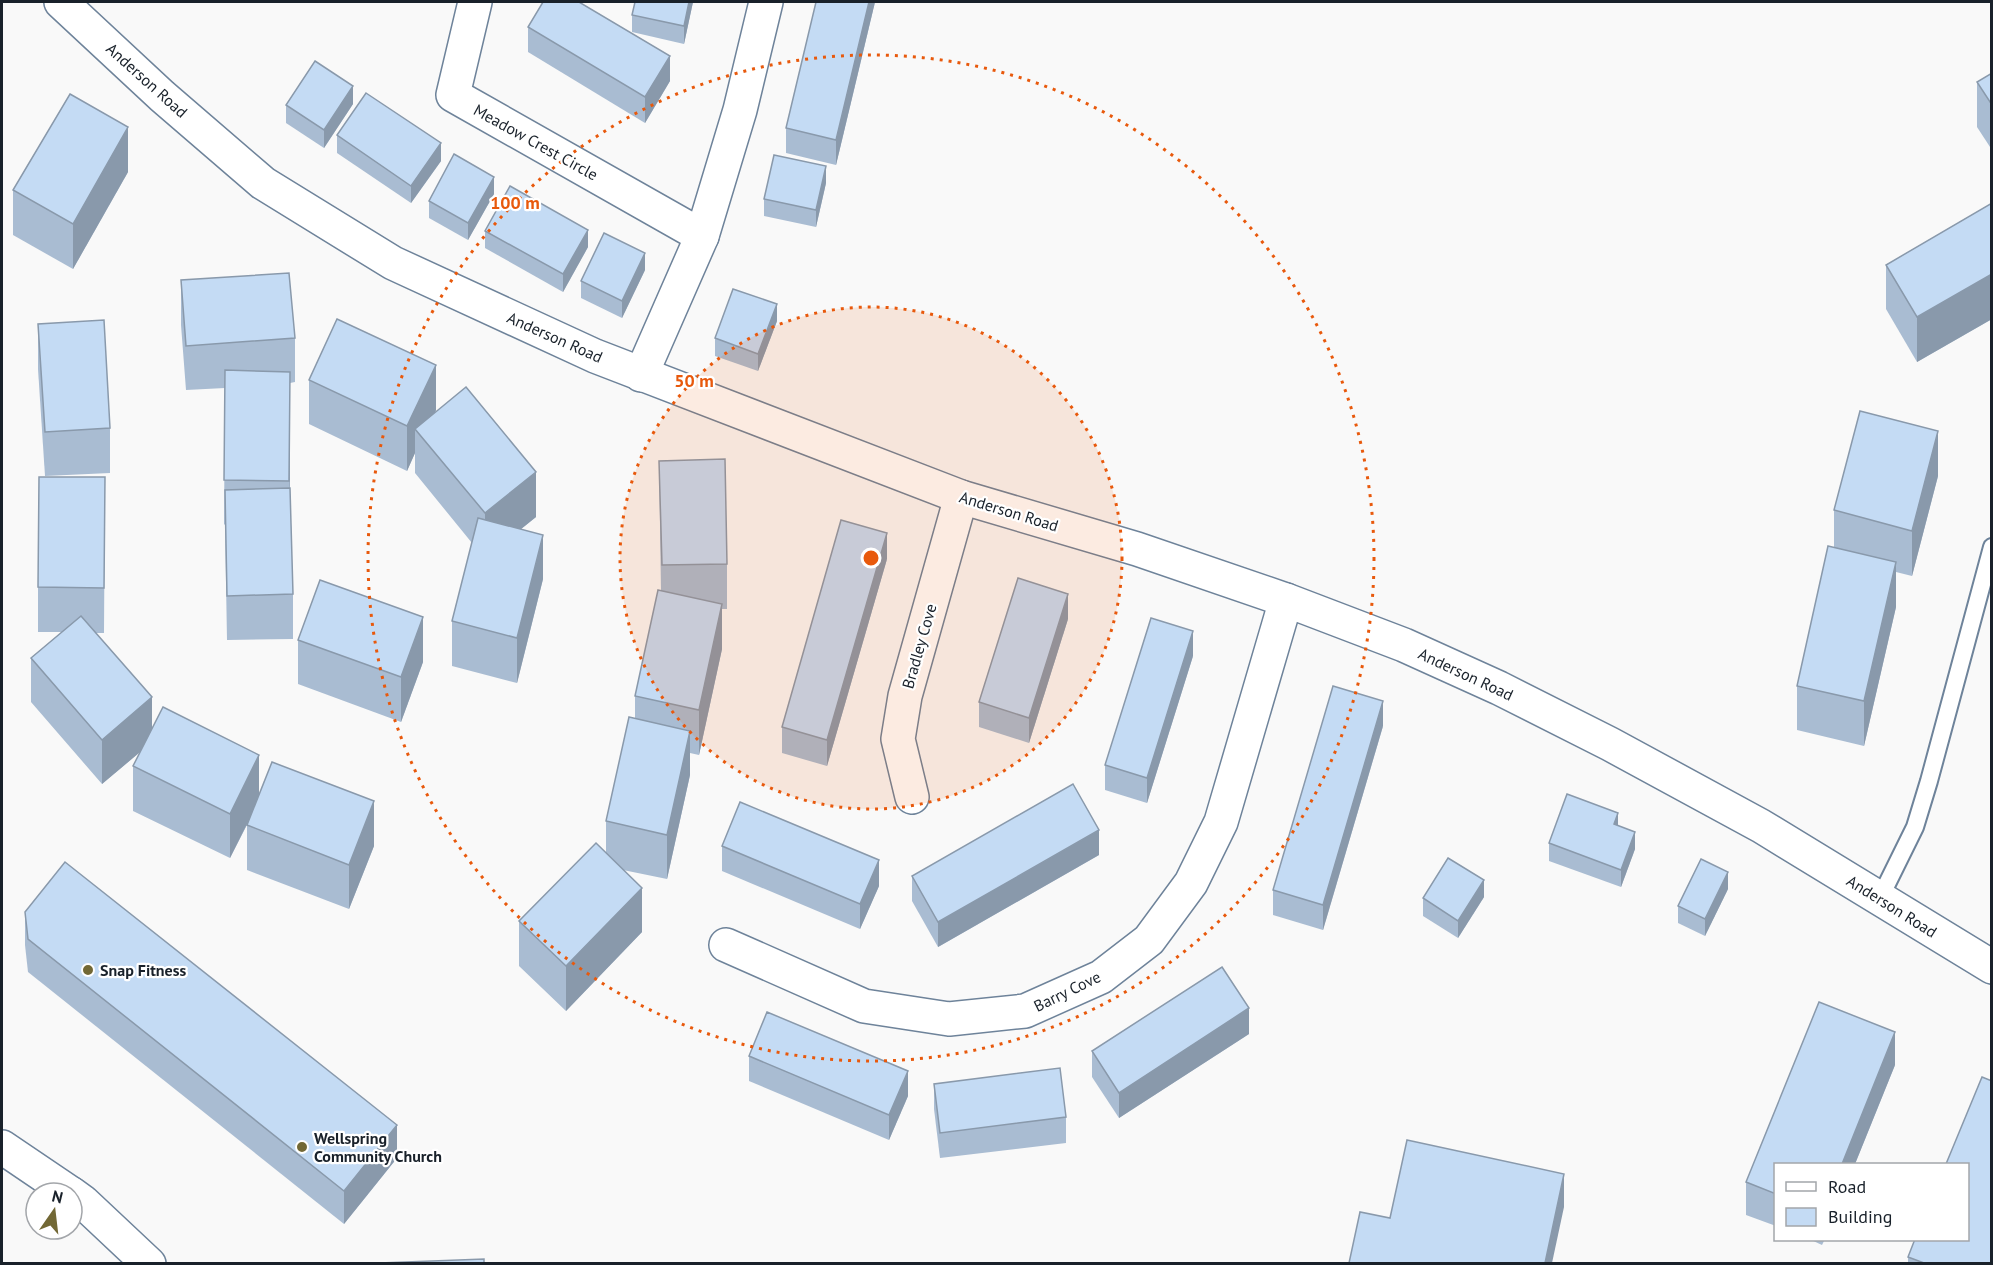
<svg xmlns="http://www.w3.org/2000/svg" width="1993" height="1265" viewBox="0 0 1993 1265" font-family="'PT Sans',sans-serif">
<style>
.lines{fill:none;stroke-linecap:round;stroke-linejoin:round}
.lane-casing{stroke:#6e839a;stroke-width:20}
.street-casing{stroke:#6e839a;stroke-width:36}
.lane{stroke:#fff;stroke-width:16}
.street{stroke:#fff;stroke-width:33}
.wall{fill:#a9bcd2}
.shaded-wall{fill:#8999ab}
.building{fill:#c4dbf4;stroke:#8999ab;stroke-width:1.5}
.ring{fill:none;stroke:#e8590c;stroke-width:3;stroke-dasharray:3 6}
.poi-dot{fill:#726835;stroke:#fff;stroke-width:2}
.labels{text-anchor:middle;stroke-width:4.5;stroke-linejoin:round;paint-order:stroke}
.street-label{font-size:16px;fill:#19212a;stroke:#fff}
.poi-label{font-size:16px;font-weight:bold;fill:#19212a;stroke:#fff;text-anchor:start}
.centre{fill:#e8590c;stroke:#fff;stroke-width:3}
.ring-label{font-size:18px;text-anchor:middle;font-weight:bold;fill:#e8590c;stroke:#fff;stroke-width:4.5;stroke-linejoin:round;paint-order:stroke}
</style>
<rect width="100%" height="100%" fill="#f9f9f9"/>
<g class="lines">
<g class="lane-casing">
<polyline id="lane" points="1880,898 1915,827 1929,781 1992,547"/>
</g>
<g class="street-casing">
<g id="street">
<polyline points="61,2 162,96 263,183 393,263 595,356 961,497 1137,549 1286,600 1404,645 1499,688 1610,744 1761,826 1992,967"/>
<polyline points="475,2 453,95 702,236"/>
<polyline points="641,375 702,236 740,110 766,2"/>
<polyline points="912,797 898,739 905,696 961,497"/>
<polyline points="726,945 864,1006 949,1019 1025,1011 1101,977 1149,940 1191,883 1221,822 1286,600"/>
<polyline points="2,1147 70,1193"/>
<polyline points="72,1194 83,1202 149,1264"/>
</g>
</g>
<use href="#lane" class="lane"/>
<use href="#street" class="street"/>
</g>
<g class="wall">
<polygon points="635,2 693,2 684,44 632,32 632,15"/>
<polygon points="875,2 836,165 786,153 786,128"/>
<polygon points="528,27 670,81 645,123 528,52"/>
<polygon points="1992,73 1992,150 1977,127 1977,82"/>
<polygon points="353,104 324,148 286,123 286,105"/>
<polygon points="337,135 441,161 411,203 337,153"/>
<polygon points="128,172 73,269 13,235 13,190"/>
<polygon points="826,183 816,227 764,216 764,199"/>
<polygon points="494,194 468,240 429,218 429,201"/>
<polygon points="1992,203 1992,319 1917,362 1886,309 1886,265"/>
<polygon points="485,231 588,247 563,292 485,248"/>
<polygon points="645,270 622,318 581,298 581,281"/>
<polygon points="181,280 295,338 295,382 290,383 290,488 293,594 293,639 227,640 225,525 224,524 225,388 186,390 181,325"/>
<polygon points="777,321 758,371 715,356 715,338"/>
<polygon points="38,324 110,428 110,473 45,476 38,369"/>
<polygon points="309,380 436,410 434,414 536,517 521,529 543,579 517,683 452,666 452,621 472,543 415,473 415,453 407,471 309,424"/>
<polygon points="659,461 727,564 727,609 722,609 722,649 699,755 690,753 690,775 667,879 623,870 642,932 566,1011 519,966 519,921 606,853 606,821 635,718 635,696 661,591"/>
<polygon points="1938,476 1912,576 1896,572 1896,607 1864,746 1797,730 1797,686 1834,548 1834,510"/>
<polygon points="105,477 104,633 95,633 152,729 259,794 374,846 349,909 247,870 247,825 248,823 230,858 133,811 133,766 140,752 102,784 31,702 31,658 62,632 38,632 38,587"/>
<polygon points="887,559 827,766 782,753 782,727"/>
<polygon points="1068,619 1029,743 979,727 979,702"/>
<polygon points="298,640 423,662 401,722 298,684"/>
<polygon points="1193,656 1147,803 1105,790 1105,765"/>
<polygon points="1383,726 1323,930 1273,915 1273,890"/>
<polygon points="1992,787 1992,838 1990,838 1990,793"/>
<polygon points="1549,843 1635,849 1621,887 1549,861"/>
<polygon points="722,846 879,886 860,929 722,871"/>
<polygon points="1099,855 938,947 912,901 912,876"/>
<polygon points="1728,889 1705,936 1678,923 1678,906"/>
<polygon points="1484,897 1458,938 1423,916 1423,898"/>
<polygon points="25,912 397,1158 344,1224 28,972 25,945"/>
<polygon points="1249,1034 1119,1118 1092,1077 1092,1051"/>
<polygon points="749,1056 908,1096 889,1140 749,1081"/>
<polygon points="1895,1065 1855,1164 1776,1164 1776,1226 1746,1215 1746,1182"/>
<polygon points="934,1084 1066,1117 1066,1143 940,1158 934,1109"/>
<polygon points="1809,1239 1825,1239 1822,1245"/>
<polygon points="1908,1257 1992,1263 1908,1263"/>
</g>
<g class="shaded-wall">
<polygon points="689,2 693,2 684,44 684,26"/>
<polygon points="869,2 875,2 836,165 836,140"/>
<polygon points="670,56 670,81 645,123 645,97"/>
<polygon points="353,86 353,104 324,148 324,130"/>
<polygon points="128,127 128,172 73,269 73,224"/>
<polygon points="441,143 441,161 411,203 411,186"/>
<polygon points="826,166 826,183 816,227 816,210"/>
<polygon points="494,177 494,194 468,240 468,223"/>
<polygon points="588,230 588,247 563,292 563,274"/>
<polygon points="645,253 645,270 622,318 622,301"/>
<polygon points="1992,274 1992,319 1917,362 1917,317"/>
<polygon points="777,304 777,321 758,371 758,354"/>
<polygon points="436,365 436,410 423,438 415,429 415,453 407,471 407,426"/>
<polygon points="290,372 290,416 289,525 289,481"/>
<polygon points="1938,431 1938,476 1912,576 1912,531"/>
<polygon points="536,472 536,517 485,558 485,513"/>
<polygon points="887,533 887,559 827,766 827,740"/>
<polygon points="543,535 543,579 517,683 517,638"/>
<polygon points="1896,562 1896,607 1864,746 1864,701"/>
<polygon points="1068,594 1068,619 1029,743 1029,718"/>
<polygon points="722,604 722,649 699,755 699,710"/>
<polygon points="423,617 423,662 401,722 401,677"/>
<polygon points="1193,631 1193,656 1147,803 1147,778"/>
<polygon points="152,697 152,742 102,784 102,740"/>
<polygon points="1383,701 1383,726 1323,930 1323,905"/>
<polygon points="690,731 690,775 667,879 667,835"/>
<polygon points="259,755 259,800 230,858 230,814"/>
<polygon points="374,801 374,846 349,909 349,865"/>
<polygon points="1618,813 1618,830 1614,824"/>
<polygon points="1099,830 1099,855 938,947 938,922"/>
<polygon points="1635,832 1635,849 1621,887 1621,870"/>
<polygon points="879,860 879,886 860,929 860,904"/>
<polygon points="1728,872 1728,889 1705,936 1705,919"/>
<polygon points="1484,880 1484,897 1458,938 1458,921"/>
<polygon points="642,888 642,932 566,1011 566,966"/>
<polygon points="1249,1008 1249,1034 1119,1118 1119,1093"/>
<polygon points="1895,1032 1895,1065 1855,1164 1842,1164"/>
<polygon points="908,1071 908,1096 889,1140 889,1115"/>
<polygon points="397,1125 397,1158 344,1224 344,1191"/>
<polygon points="1564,1174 1564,1207 1552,1263 1545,1263"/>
</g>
<g class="building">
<polygon points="543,2 579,2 670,56 645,97 528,27"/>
<polygon points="635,2 689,2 684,26 632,15"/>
<polygon points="816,2 869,2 836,140 786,128"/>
<polygon points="315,61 353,86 324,130 286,105"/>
<polygon points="1992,73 1992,105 1977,82"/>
<polygon points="366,93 441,143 411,186 337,135"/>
<polygon points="70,94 128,127 73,224 13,190"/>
<polygon points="454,154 494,177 468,223 429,201"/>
<polygon points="774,155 826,166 816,210 764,199"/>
<polygon points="510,186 588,230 563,274 485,231"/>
<polygon points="1992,203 1992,274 1917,317 1886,265"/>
<polygon points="604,233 645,253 622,301 581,281"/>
<polygon points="289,273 295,338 186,346 181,280"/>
<polygon points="733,289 777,304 758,354 715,338"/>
<polygon points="337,319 436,365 407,426 309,380"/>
<polygon points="104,320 110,428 45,432 38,324"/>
<polygon points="225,370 290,372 289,481 224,480"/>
<polygon points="466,387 536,472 485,513 415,429"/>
<polygon points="1860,411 1938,431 1912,531 1834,510"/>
<polygon points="725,459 727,564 662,565 659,461"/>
<polygon points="39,477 105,477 104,588 38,587"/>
<polygon points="290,488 293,594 227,596 225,490"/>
<polygon points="478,518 543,535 517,638 452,621"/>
<polygon points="841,520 887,533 827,740 782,727"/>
<polygon points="1828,546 1896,562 1864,701 1797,686"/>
<polygon points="1018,578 1068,594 1029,718 979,702"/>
<polygon points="320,580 423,617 401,677 298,640"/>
<polygon points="658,590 722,604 699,710 635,696"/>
<polygon points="81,616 152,697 102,740 31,658"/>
<polygon points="1151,618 1193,631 1147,778 1105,765"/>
<polygon points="1333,686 1383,701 1323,905 1273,890"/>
<polygon points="163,707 259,755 230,814 133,766"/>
<polygon points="629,717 690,731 667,835 606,821"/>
<polygon points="272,762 374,801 349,865 247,825"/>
<polygon points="1073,784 1099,830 938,922 912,876"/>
<polygon points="1567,794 1618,813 1614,824 1635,832 1621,870 1549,843"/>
<polygon points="740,802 879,860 860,904 722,846"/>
<polygon points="596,843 642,888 566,966 519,921"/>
<polygon points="1448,858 1484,880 1458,921 1423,898"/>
<polygon points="1701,859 1728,872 1705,919 1678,906"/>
<polygon points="65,862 397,1125 344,1191 28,939 25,912"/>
<polygon points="1222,967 1249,1008 1119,1093 1092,1051"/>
<polygon points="1819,1002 1895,1032 1842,1164 1776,1164 1776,1194 1746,1182"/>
<polygon points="767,1012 908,1071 889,1115 749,1056"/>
<polygon points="1060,1068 1066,1117 940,1133 934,1084"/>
<polygon points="1982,1077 1992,1081 1992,1263 1924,1263 1908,1257 1915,1239 1968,1239 1968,1164 1946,1164"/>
<polygon points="1407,1140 1564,1174 1545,1263 1349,1263 1360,1212 1390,1218"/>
<polygon points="484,1259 484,1263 379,1263"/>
</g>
<circle cx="871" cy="558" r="251" fill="#e8590c" fill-opacity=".12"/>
<g class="ring">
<circle cx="871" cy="558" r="251"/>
<circle cx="871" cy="558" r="503"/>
</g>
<g class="poi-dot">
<circle cx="88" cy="970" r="6"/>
<circle cx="302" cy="1147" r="6"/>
</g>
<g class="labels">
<g class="street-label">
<text transform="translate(147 80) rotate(42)" y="6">Anderson Road</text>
<text transform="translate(536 142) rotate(29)" y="6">Meadow Crest Circle</text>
<text transform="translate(555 337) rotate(24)" y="6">Anderson Road</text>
<text transform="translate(1009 511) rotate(17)" y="6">Anderson Road</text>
<text transform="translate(919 646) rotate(-74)" y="6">Bradley Cove</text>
<text transform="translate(1466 674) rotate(25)" y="6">Anderson Road</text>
<text transform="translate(1892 906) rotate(32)" y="6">Anderson Road</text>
<text transform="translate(1067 991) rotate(-26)" y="6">Barry Cove</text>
</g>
<g class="poi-label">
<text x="100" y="976">Snap Fitness</text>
<text x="314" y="1144">Wellspring<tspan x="314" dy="18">Community Church</tspan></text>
</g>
</g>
<circle cx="871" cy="558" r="9" class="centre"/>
<g class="ring-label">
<text x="515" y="209">100 m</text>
<text x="694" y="387">50 m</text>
</g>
<rect width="1993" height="1265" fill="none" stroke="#19212a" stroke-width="6"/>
<rect x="1774" y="1163" width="195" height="78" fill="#ffffff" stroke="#a3a6aa" stroke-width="1.5"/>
<rect x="1786" y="1182" width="30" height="9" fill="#ffffff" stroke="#a3a6aa" stroke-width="1.5"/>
<text x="1828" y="1193" font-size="18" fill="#19212a">Road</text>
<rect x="1786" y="1208" width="30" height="18" fill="#c4dbf4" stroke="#a3a6aa" stroke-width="1.5"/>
<text x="1828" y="1223" font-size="18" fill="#19212a">Building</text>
<g transform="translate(54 1211) rotate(14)"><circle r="28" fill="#ffffff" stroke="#a3a6aa" stroke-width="1.5"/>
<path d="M0-4.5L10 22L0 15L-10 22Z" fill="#726835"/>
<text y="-9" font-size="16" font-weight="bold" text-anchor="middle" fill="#19212a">N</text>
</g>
</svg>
